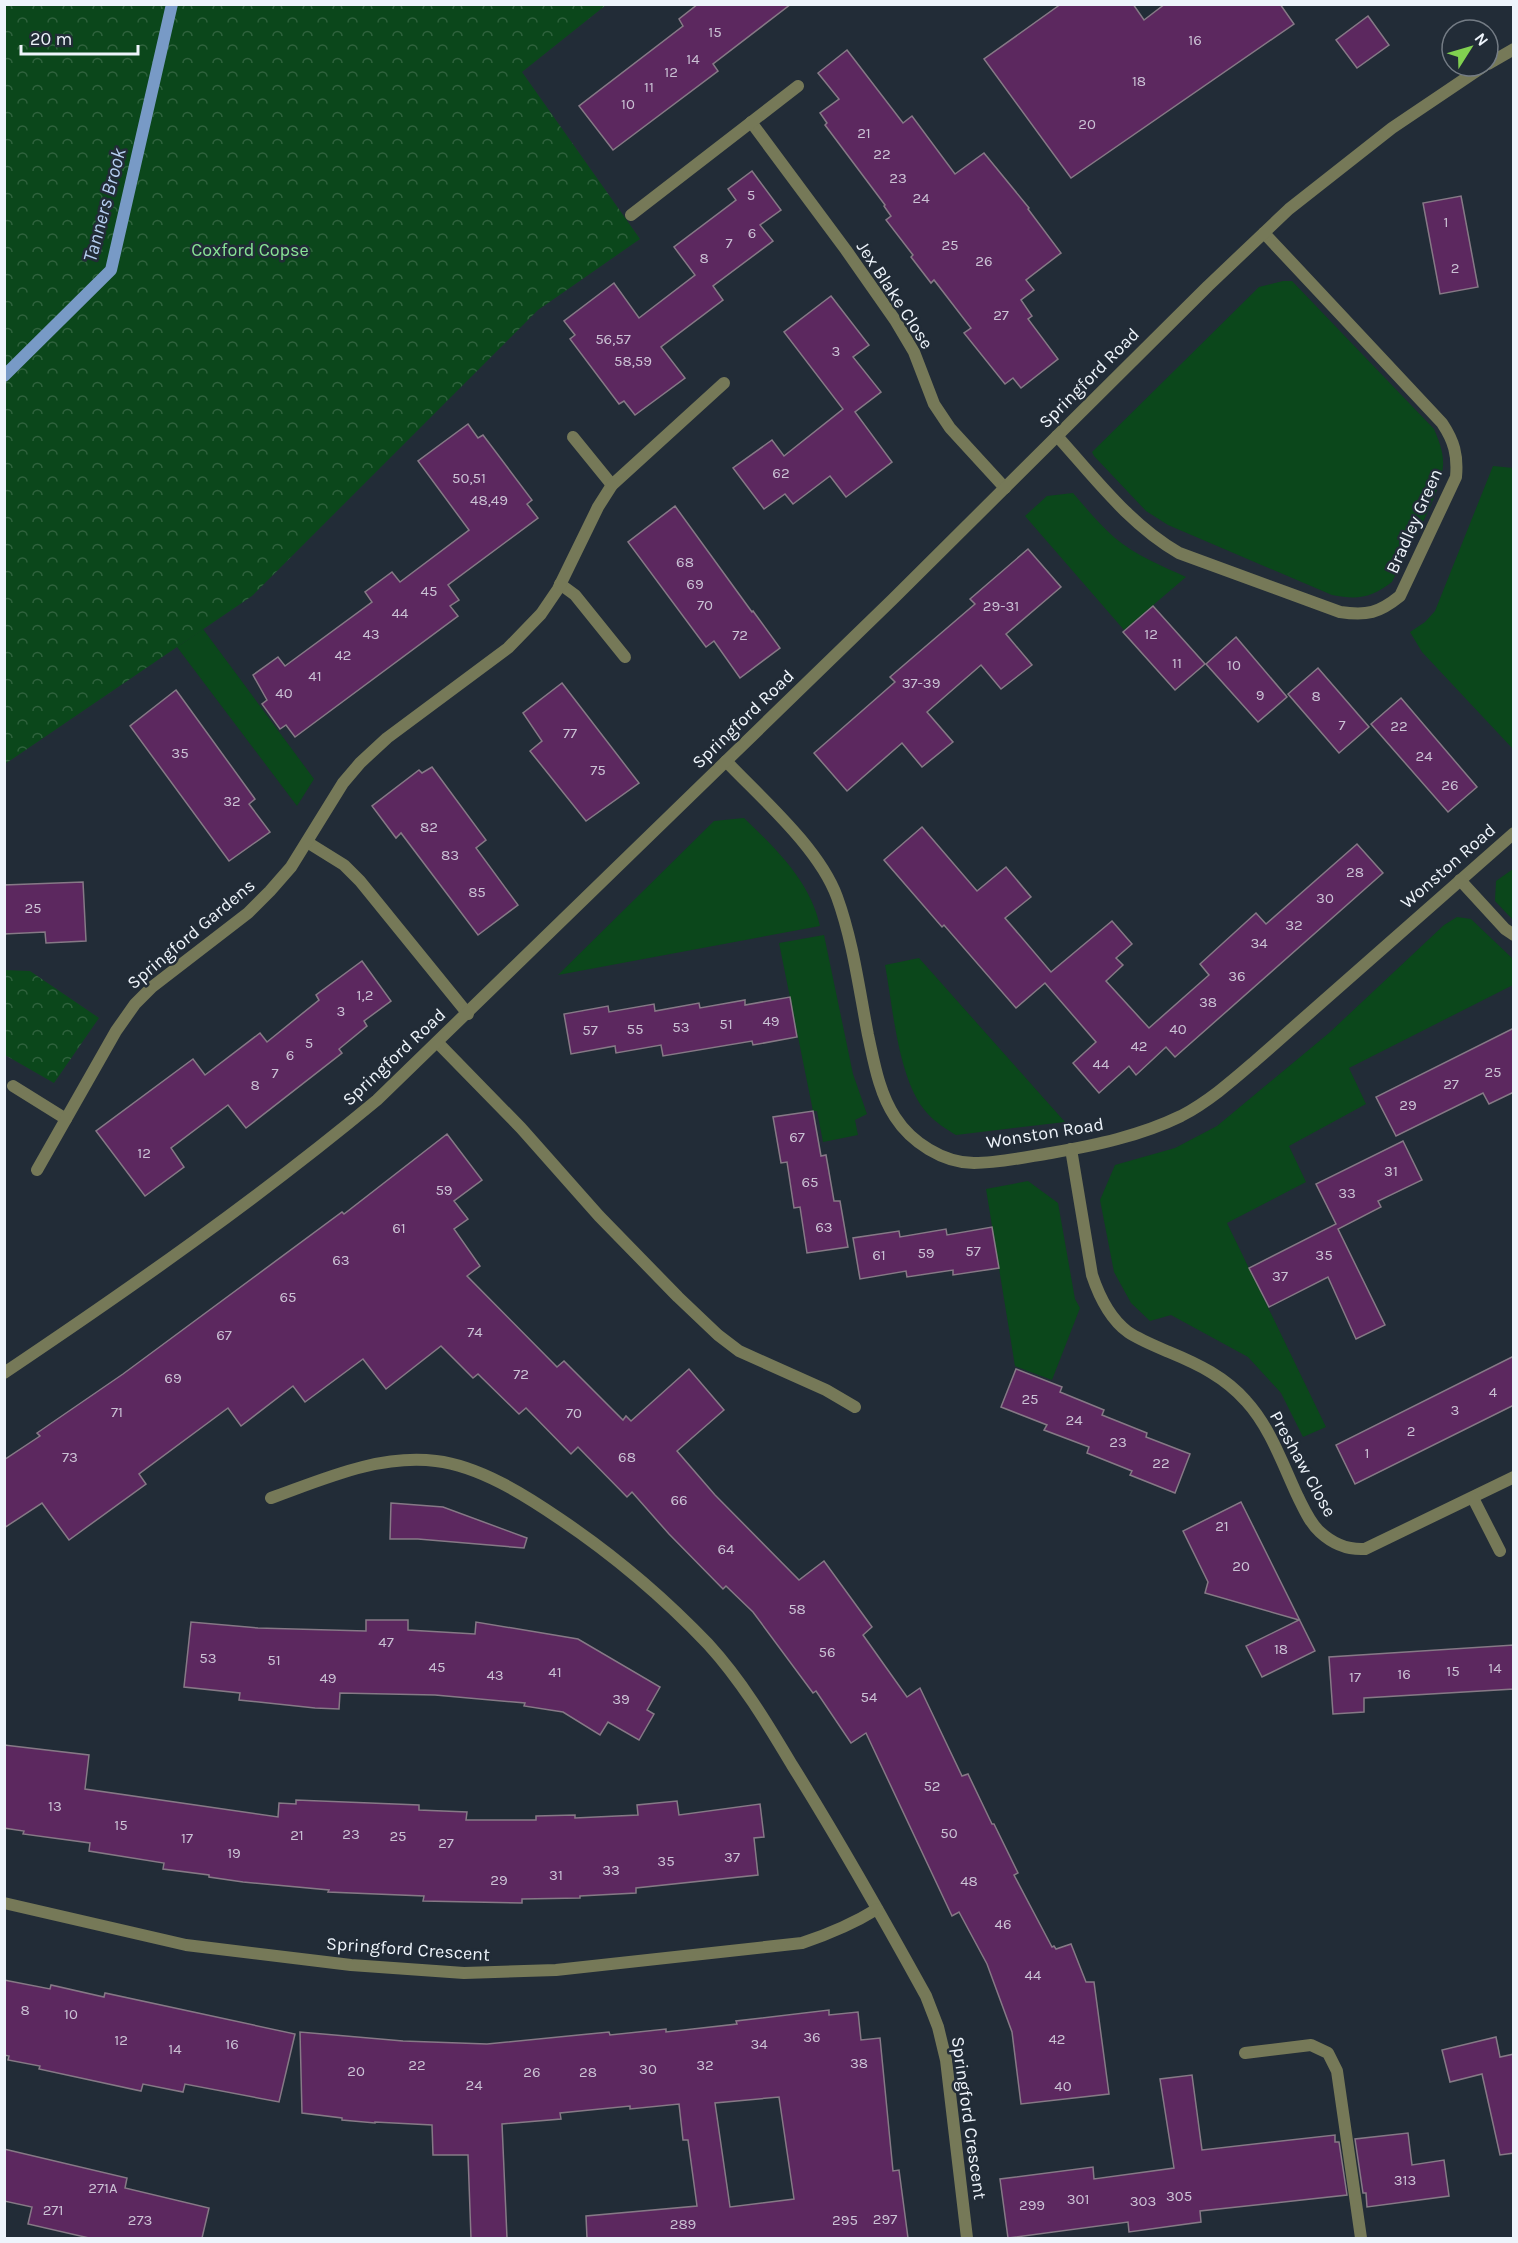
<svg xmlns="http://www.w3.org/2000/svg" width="1518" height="2243" viewBox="0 0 1518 2243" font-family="Karla,sans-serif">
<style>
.grass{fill:#0b471b}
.forest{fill:url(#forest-crowns)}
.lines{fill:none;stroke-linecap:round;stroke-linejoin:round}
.stream{stroke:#789ac6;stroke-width:12}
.building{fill:#5c285f;stroke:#867986;stroke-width:1.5;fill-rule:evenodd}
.service{stroke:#767958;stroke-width:12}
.minor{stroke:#767958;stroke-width:12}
.labels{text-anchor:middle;stroke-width:5;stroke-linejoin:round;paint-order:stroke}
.number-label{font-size:15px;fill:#cac1d4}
.park-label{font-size:18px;fill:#88e396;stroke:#222c37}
.street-label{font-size:18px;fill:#eef4fb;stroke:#222c37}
.water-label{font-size:20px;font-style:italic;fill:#b5cef0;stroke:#222c37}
</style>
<defs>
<pattern id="forest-crowns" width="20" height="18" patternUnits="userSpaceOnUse" patternTransform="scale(1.5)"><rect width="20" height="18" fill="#0b471b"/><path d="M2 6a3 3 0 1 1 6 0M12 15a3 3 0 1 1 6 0" fill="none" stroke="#2f623d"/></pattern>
</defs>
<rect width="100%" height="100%" fill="#222c37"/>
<g class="grass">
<path d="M1283,281H1292L1434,429C1439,441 1444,453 1443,466C1441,494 1406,554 1392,582C1371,598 1358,600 1332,595L1168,525L1146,511L1094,456L1092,452L1259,287Z"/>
<polygon points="1493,466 1513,468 1513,749 1422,652 1410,632 1425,622 1435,611"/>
<path d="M1073,493C1086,508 1099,524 1115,538C1135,555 1162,566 1186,577L1124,630L1025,516L1047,496Z"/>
<polygon points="203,629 314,779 297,806 177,647"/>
<path d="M744,818C776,849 810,881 820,926L558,975L714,821Z"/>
<polygon points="1513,869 1513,920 1495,901 1496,881"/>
<polygon points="1457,917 1471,919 1513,959 1513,985 1349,1068 1366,1104 1289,1146 1306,1182 1227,1223 1326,1427 1303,1437 1281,1393 1248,1357 1171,1315 1150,1321 1131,1303 1114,1272 1100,1200 1115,1165 1175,1148 1217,1126 1329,1033 1444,925"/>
<polygon points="824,935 853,1074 867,1114 855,1120 858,1135 823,1142 817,1111 813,1111 779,943"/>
<path d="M919,958L1065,1122L956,1135C946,1129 935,1122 927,1113C898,1081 893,1007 885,965Z"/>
<polygon points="1028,1181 1058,1203 1075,1299 1080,1308 1052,1380 1015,1366 986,1189"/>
</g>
<g class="forest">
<polygon points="5,4 606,5 522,72 640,239 538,310 252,596 5,764"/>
<polygon points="4,970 30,971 99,1018 54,1083 5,1055"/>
</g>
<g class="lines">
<polyline class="stream" points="4,376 111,270 172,4"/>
</g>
<g class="building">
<polygon points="698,4 791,4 713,64 718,71 613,150 579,106 683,26 679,19"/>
<polygon points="1061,4 1133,4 1144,20 1165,4 1280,4 1294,24 1071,178 984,59"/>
<polygon points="1368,16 1389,45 1357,68 1336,40"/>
<polygon points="847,50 903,123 912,116 955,174 984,153 1029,208 1028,209 1061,253 1026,280 1034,290 1021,300 1032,316 1028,319 1058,359 1021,388 1013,378 1005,384 964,333 971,328 934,280 931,283 911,257 913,255 886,220 891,216 884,206 885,205 825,125 827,123 820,113 839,99 818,73"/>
<polygon points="752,171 781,210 760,225 773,241 713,286 723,300 661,347 685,378 635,415 624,401 619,404 570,339 575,335 564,321 614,283 639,318 695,275 674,247 736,200 728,189"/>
<polygon points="1461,196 1478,287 1440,294 1423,203"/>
<polygon points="831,296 869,345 853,357 881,392 855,412 892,462 846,497 830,476 793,504 785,494 764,509 733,468 772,440 784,456 843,409 784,332"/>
<polygon points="468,424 478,438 483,435 532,500 527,504 538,518 448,585 459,600 450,606 458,616 295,737 286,725 280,729 262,704 267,700 253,675 278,657 285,666 372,602 365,592 392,572 400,582 469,530 418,461"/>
<polygon points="675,506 752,612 753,611 780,648 740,678 714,641 706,647 628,542"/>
<polygon points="1028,549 1061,587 1006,634 1032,665 1001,689 981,665 927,712 953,742 922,767 902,743 847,791 814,753 895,682 890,677 975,604 970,599"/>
<polygon points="1153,606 1205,664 1175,690 1123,632"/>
<polygon points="1236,637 1287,697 1258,722 1206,664"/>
<polygon points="1318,668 1369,727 1339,753 1288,694"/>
<polygon points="562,683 639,783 586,821 530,751 542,741 523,713"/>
<polygon points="176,690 255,799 249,804 270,832 229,861 130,726"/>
<polygon points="1401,698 1477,787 1448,812 1371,724"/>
<polygon points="432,767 486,840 476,848 518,905 478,935 401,833 396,838 372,806 419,770 422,773"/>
<polygon points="922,827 977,891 1006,867 1031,897 1005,918 1051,972 1112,921 1132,944 1116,958 1123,965 1106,981 1149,1028 1209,975 1200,964 1256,913 1266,924 1357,844 1383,873 1175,1057 1166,1047 1136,1075 1129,1066 1099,1093 1073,1063 1096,1042 1045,983 1016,1008 944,925 942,927 884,860"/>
<polygon points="83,882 86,941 46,943 45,932 4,934 4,885"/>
<polygon points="362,961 391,1001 364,1021 367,1026 339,1049 342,1053 246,1128 228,1105 171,1148 184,1167 145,1196 96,1131 193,1059 205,1075 260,1033 267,1042 319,1000 316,995"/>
<polygon points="790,997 797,1037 753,1045 752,1041 663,1056 661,1045 616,1053 615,1046 571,1054 564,1014 608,1006 609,1012 654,1004 655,1011 699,1003 700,1008 745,1000 745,1005"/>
<polygon points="1514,1028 1514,1092 1489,1104 1483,1093 1396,1136 1376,1097"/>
<polygon points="813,1111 821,1156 826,1155 834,1201 840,1201 848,1247 807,1253 800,1207 794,1208 787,1162 781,1163 773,1117"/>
<polygon points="447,1134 482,1180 454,1201 468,1219 454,1229 480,1266 467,1276 557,1367 564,1361 623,1420 626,1416 631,1421 689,1369 724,1410 677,1451 715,1495 799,1580 824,1561 872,1627 863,1635 907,1697 920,1688 962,1776 968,1774 992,1824 994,1824 1018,1873 1014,1875 1052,1947 1054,1946 1056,1949 1071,1944 1086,1982 1094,1982 1109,2094 1021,2104 1012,2032 987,1964 959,1912 952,1916 866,1733 851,1743 816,1691 813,1693 753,1612 726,1586 723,1589 669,1534 632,1492 627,1497 578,1447 571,1454 526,1408 519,1414 478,1374 473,1378 441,1346 386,1389 363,1359 305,1402 293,1386 241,1426 228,1408 139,1474 146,1484 69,1540 42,1503 4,1528 4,1460 40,1436 37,1433 123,1374 342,1212 344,1214"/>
<polygon points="1403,1141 1422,1180 1378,1201 1381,1207 1338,1229 1385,1325 1356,1339 1328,1277 1269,1307 1249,1268 1336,1224 1316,1184"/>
<polygon points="992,1227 999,1268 953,1275 953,1270 907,1277 906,1271 860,1279 853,1238 899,1231 900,1237 946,1229 947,1235"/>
<polygon points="1514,1356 1514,1405 1355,1484 1336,1445"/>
<polygon points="1016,1369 1062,1387 1060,1392 1104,1410 1102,1415 1147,1433 1146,1437 1190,1454 1175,1493 1130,1475 1132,1471 1087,1453 1089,1447 1044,1430 1047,1425 1001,1407"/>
<polygon points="1241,1502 1315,1651 1262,1677 1246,1646 1299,1620 1205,1593 1208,1582 1183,1531"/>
<polygon points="391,1503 443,1507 527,1538 524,1548 418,1539 390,1539"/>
<polygon points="366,1620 408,1620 408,1630 475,1634 476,1622 578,1639 660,1687 647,1710 654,1714 639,1740 608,1722 600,1735 563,1712 524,1706 525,1703 435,1695 340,1693 339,1709 315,1708 239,1700 240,1693 184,1687 191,1622 258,1628 366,1631"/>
<polygon points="1514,1645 1514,1689 1364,1698 1364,1712 1333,1714 1329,1657"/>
<polygon points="4,1745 89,1755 85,1789 278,1817 279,1803 296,1804 296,1800 419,1805 419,1810 467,1812 466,1820 536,1820 536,1816 575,1815 575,1818 638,1815 637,1805 677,1801 679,1815 760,1804 764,1837 754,1838 758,1875 636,1888 636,1893 580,1896 580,1898 522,1899 522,1903 423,1901 424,1896 328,1892 329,1890 243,1882 209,1877 209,1875 163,1869 164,1863 89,1851 90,1843 23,1834 24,1831 4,1828"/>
<polygon points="4,1980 50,1989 51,1985 104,1997 105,1993 295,2034 279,2102 185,2084 183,2092 143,2084 141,2091 39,2069 40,2066 8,2060 9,2056 4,2055"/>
<path d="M829,2010V2015L858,2012L861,2040L880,2038L893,2171L899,2170L908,2238H587L586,2216L697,2206L688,2140H683L679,2104L630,2109V2106L560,2113L561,2119L502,2124L507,2238H471L468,2155H433L432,2125L375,2122V2123L342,2120V2118L302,2113L300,2032L403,2041L487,2044L609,2032L610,2035L666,2029V2032L737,2024L736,2021ZM779,2097L794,2199L730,2207L715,2103Z"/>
<polygon points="1496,2037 1500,2057 1514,2054 1514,2153 1500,2155 1482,2074 1450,2082 1442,2050"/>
<polygon points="1192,2075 1202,2150 1335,2135 1335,2142 1339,2142 1347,2195 1200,2211 1201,2222 1129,2232 1128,2222 1008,2238 1000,2179 1093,2167 1094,2179 1174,2168 1160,2079"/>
<polygon points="1408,2133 1412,2165 1444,2160 1449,2196 1367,2207 1366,2193 1363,2193 1355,2139"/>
<polygon points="4,2149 127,2178 125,2188 209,2208 202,2238 89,2238 28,2224 32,2207 4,2201"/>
</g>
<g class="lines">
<g class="service">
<polyline points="438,1043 521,1128 599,1216 678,1297 718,1335 739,1351 826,1390 855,1407"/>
<polyline points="1245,2053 1311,2045 1328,2053 1337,2071 1361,2238"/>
</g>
<g class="minor">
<polyline points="1488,64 1514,49"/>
<polyline points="751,122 846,250 895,320 914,352 934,404 950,428 1005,488"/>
<polyline points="631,215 798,86"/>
<path d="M1057,436C1095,478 1129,524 1179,553L1340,612C1367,616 1379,613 1400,596L1456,477C1458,455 1454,441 1442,423L1264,233"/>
<polyline points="573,437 612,485"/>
<polyline points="560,584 575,595 625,657"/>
<path d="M726,761C762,799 819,848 837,897C853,941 859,989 868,1035C874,1062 879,1093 895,1117C911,1142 943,1163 974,1163C999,1163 1026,1157 1051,1153C1096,1145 1140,1136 1181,1116C1208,1102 1232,1081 1254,1062L1514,833"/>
<polyline points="307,842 344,865 360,881 468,1014"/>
<polyline points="1460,880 1505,929 1514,935"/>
<polyline points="13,1086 66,1119"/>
<path d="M1071,1149L1092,1275C1099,1296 1109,1318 1128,1332C1140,1340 1155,1346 1169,1352C1198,1364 1225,1377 1246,1401C1270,1427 1283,1465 1298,1497C1304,1509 1310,1523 1320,1532C1333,1544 1348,1550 1365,1549L1514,1477"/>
<polyline points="37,1170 116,1031 135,1004 152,987 248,913 270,891 291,867 343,783 360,763 387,738 508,648 541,614 558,589 598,507 612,485 724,383"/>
<path d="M4,1373C132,1287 259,1198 377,1100L892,600L1208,286L1289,209L1392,128L1484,66"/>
<path d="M271,1498C324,1479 379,1454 436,1461C479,1466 525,1495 560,1519C612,1554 665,1599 708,1644C741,1680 767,1723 792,1765C839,1840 883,1918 926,1996L938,2027L946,2060L967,2238"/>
<polyline points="1473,1498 1500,1551"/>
<path d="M4,1903L186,1945L351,1965L464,1973L556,1970L802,1943C829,1934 853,1924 877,1909"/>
</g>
</g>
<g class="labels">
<g class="number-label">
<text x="715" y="37">15</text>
<text x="1195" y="45">16</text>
<text x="693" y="64">14</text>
<text x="671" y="77">12</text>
<text x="1139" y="86">18</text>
<text x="649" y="92">11</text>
<text x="628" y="109">10</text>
<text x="1087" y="129">20</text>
<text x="864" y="138">21</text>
<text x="882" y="159">22</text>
<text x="898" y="183">23</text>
<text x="751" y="200">5</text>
<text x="921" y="203">24</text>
<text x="1446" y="227">1</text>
<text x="752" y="238">6</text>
<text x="729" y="248">7</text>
<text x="950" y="250">25</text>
<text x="704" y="263">8</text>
<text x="984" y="266">26</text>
<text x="1455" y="273">2</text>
<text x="1001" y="320">27</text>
<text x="613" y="344">56,57</text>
<text x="836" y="356">3</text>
<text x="633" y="366">58,59</text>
<text x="781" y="478">62</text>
<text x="469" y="483">50,51</text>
<text x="489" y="505">48,49</text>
<text x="685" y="567">68</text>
<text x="695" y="589">69</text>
<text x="429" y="596">45</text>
<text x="705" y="610">70</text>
<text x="1001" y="611">29-31</text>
<text x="400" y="618">44</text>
<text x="371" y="639">43</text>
<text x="1151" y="639">12</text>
<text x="740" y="640">72</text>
<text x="343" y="660">42</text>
<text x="1177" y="668">11</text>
<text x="1234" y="670">10</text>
<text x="315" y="681">41</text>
<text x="921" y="688">37-39</text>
<text x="284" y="698">40</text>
<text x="1260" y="700">9</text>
<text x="1316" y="701">8</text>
<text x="1342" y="730">7</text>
<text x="1399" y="731">22</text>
<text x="570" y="738">77</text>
<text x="180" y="758">35</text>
<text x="1424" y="761">24</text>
<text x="598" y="775">75</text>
<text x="1450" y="790">26</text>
<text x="232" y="806">32</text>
<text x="429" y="832">82</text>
<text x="450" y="860">83</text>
<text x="1355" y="877">28</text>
<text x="477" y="897">85</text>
<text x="1325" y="903">30</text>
<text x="33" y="913">25</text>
<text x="1294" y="930">32</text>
<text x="1259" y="948">34</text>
<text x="1237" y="981">36</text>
<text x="365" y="1000">1,2</text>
<text x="1208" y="1007">38</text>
<text x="341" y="1016">3</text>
<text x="771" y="1026">49</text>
<text x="726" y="1029">51</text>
<text x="681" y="1032">53</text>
<text x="635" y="1034">55</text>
<text x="1178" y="1034">40</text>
<text x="590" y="1035">57</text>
<text x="309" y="1048">5</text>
<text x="1139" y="1051">42</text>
<text x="290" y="1060">6</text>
<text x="1101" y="1069">44</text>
<text x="1493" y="1077">25</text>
<text x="275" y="1078">7</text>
<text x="1451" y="1089">27</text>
<text x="255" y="1090">8</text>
<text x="1408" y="1110">29</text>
<text x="797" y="1142">67</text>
<text x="144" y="1158">12</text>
<text x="1391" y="1176">31</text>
<text x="810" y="1187">65</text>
<text x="444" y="1195">59</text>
<text x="1347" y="1198">33</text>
<text x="824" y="1232">63</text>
<text x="399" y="1233">61</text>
<text x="973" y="1256">57</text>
<text x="926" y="1258">59</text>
<text x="879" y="1260">61</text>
<text x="1324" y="1260">35</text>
<text x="341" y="1265">63</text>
<text x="1280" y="1281">37</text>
<text x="288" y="1302">65</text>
<text x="475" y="1337">74</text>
<text x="224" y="1340">67</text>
<text x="521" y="1379">72</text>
<text x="173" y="1383">69</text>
<text x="1493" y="1397">4</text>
<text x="1030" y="1404">25</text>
<text x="1455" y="1415">3</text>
<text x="117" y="1417">71</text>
<text x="574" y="1418">70</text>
<text x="1074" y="1425">24</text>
<text x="1411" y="1436">2</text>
<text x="1118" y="1447">23</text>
<text x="1367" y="1458">1</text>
<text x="70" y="1462">73</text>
<text x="627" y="1462">68</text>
<text x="1161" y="1468">22</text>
<text x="679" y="1505">66</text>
<text x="1222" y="1531">21</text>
<text x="726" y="1554">64</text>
<text x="1241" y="1571">20</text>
<text x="797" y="1614">58</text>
<text x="386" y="1647">47</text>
<text x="1281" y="1654">18</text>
<text x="827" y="1657">56</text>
<text x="208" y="1663">53</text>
<text x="274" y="1665">51</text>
<text x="437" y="1672">45</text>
<text x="1495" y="1673">14</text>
<text x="1453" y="1676">15</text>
<text x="555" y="1677">41</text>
<text x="1404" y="1679">16</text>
<text x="495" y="1680">43</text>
<text x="1355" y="1682">17</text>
<text x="328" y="1683">49</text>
<text x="869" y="1702">54</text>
<text x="621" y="1704">39</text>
<text x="932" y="1791">52</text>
<text x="55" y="1811">13</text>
<text x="121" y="1830">15</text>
<text x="949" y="1838">50</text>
<text x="351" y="1839">23</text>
<text x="297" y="1840">21</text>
<text x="398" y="1841">25</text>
<text x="187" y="1843">17</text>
<text x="446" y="1848">27</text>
<text x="234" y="1858">19</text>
<text x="732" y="1862">37</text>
<text x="666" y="1866">35</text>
<text x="611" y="1875">33</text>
<text x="556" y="1880">31</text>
<text x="499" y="1885">29</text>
<text x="969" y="1886">48</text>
<text x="1003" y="1929">46</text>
<text x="1033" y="1980">44</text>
<text x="25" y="2015">8</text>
<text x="71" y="2019">10</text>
<text x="812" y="2042">36</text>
<text x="1057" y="2044">42</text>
<text x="121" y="2045">12</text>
<text x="232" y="2049">16</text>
<text x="759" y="2049">34</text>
<text x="175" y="2054">14</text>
<text x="859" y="2068">38</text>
<text x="417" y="2070">22</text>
<text x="705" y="2070">32</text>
<text x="648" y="2074">30</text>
<text x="356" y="2076">20</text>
<text x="532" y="2077">26</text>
<text x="588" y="2077">28</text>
<text x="474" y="2090">24</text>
<text x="1063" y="2091">40</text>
<text x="1405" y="2185">313</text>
<text x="103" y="2193">271A</text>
<text x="1179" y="2201">305</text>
<text x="1078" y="2204">301</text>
<text x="1143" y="2206">303</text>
<text x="1032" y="2210">299</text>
<text x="53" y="2215">271</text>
<text x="885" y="2224">297</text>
<text x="140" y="2225">273</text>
<text x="845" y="2225">295</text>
<text x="683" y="2229">289</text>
</g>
<g class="park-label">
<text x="250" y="256">Coxford Copse</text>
</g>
<g class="street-label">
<text transform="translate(895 295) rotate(57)" y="6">Jex Blake Close</text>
<text transform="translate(1089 378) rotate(-45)" y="6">Springford Road</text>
<text transform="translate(1414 521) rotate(-66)" y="6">Bradley Green</text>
<text transform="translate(743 719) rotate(-44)" y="6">Springford Road</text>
<text transform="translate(1448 866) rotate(-41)" y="6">Wonston Road</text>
<text transform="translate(191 934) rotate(-40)" y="6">Springford Gardens</text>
<text transform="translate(394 1057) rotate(-43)" y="6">Springford Road</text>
<text transform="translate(1045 1133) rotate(-9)" y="6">Wonston Road</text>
<text transform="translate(1303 1464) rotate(61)" y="6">Preshaw Close</text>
<text transform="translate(408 1949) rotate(4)" y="6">Springford Crescent</text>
<text transform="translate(969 2118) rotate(82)" y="6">Springford Crescent</text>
</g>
<g class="water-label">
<text transform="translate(104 205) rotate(-75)" y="7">Tanners Brook</text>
</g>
</g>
<rect width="1518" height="2243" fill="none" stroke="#eef4fb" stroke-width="12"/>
<g transform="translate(1470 48) rotate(53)"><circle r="28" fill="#222c37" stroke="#747c85" stroke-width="1.5"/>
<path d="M0-4.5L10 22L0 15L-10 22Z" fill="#81d050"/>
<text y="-9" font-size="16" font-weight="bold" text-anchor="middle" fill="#eef4fb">N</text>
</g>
<path d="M21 45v9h117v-9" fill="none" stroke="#eef4fb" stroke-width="3"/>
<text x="30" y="45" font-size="18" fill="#eef4fb" stroke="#222c37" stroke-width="4.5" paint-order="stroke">20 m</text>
</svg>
